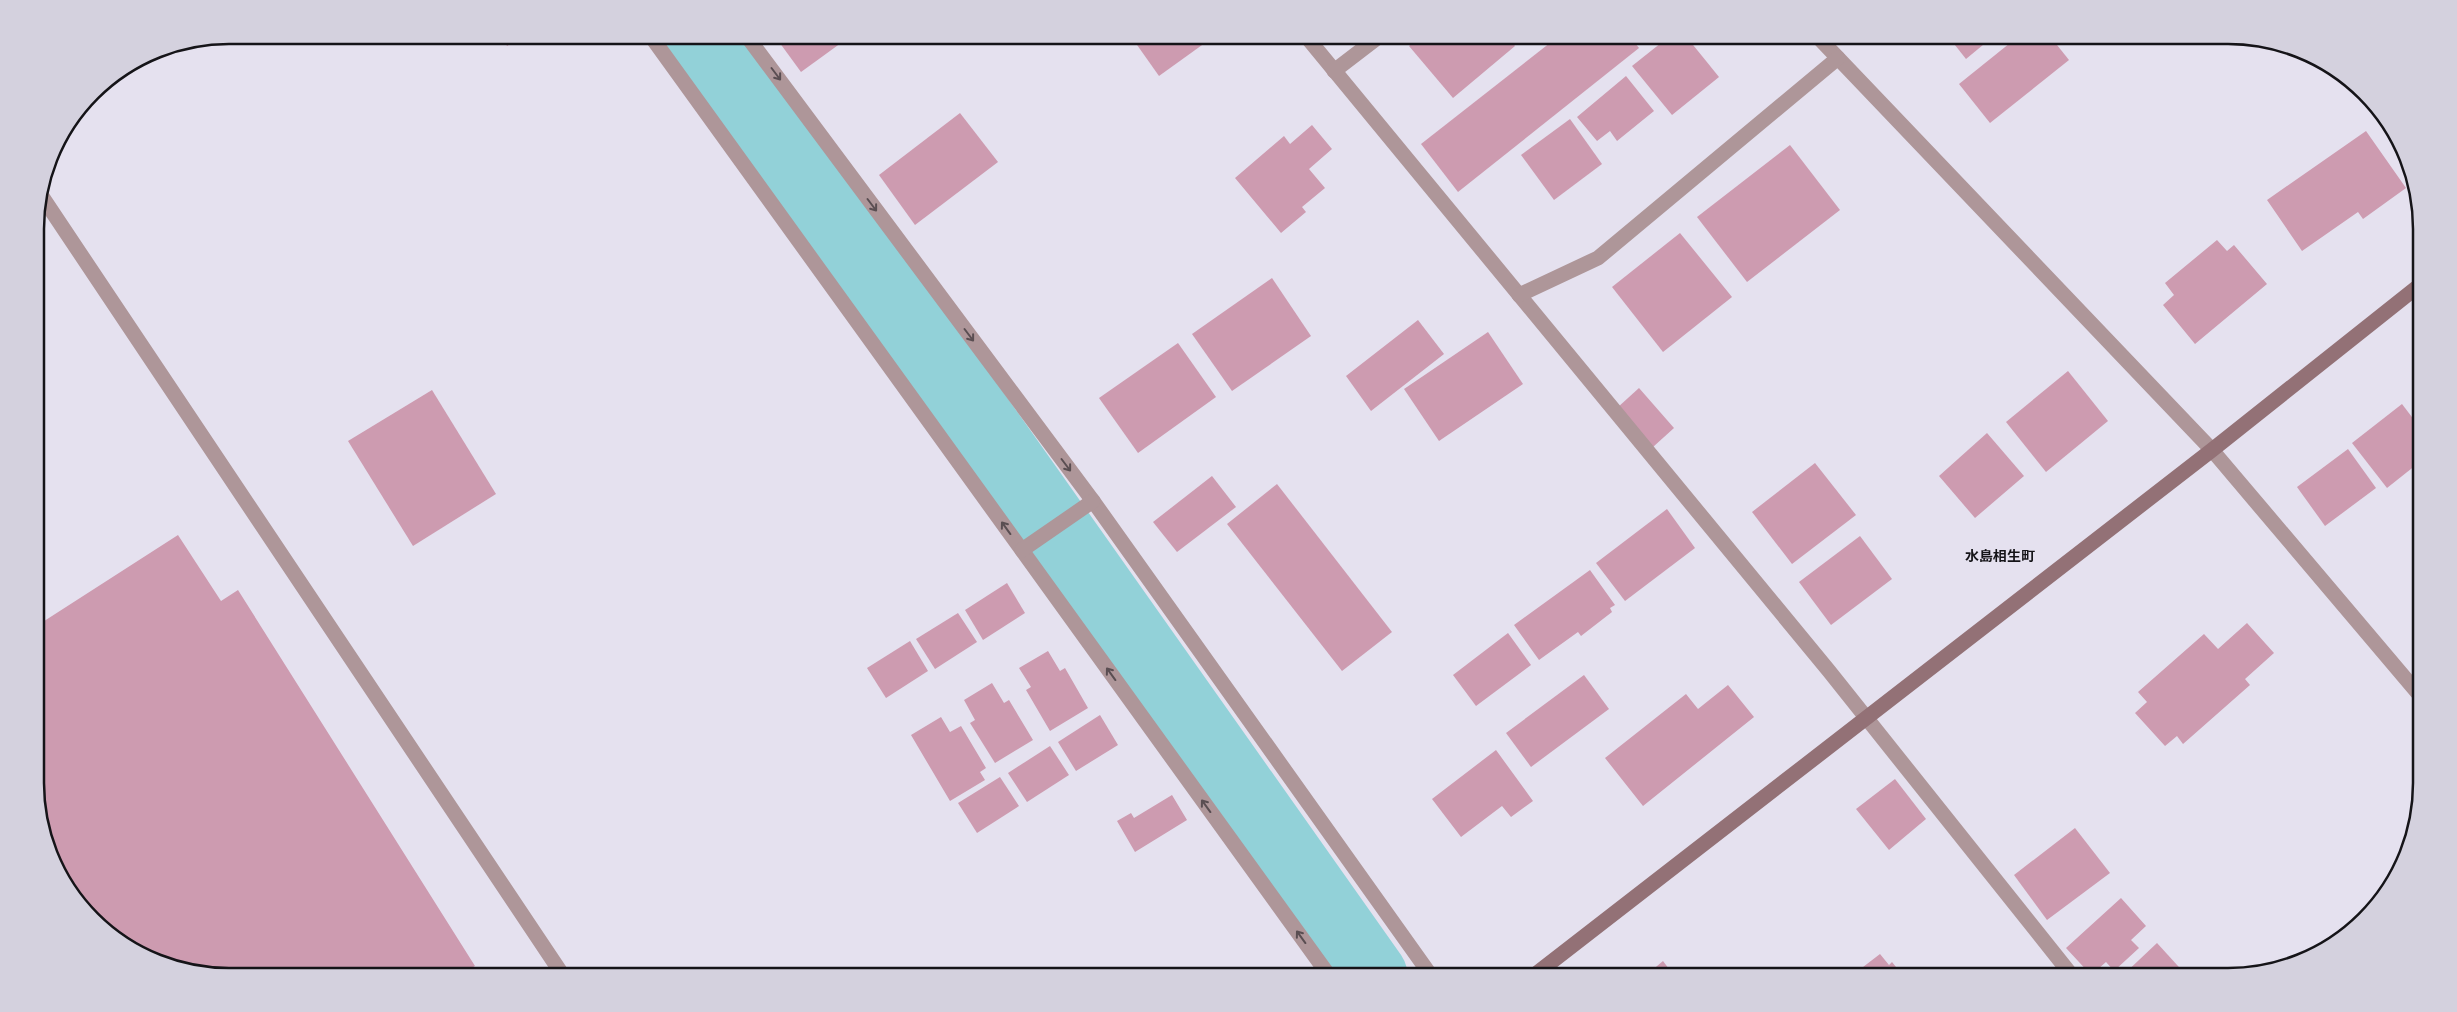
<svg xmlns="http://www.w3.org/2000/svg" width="2457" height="1012" viewBox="0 0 2457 1012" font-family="Mulish,'Noto Sans JP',sans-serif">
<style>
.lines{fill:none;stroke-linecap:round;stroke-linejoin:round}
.stream{stroke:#92d1d8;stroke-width:12}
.river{stroke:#92d1d8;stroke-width:76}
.building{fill:#cd9bb0}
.street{stroke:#ae9699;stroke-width:15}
.secondary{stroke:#937176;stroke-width:15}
.oneway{stroke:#5a4e52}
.labels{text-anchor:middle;stroke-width:4;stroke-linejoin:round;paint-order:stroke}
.neighbourhood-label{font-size:14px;font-weight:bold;fill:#151418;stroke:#e5e1ef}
.rim{fill:none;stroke:#151418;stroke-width:2.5}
</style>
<rect width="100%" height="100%" fill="#e5e1ef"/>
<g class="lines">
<polyline class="stream" points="721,35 1053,490 1398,975"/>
<polyline class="river" points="693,35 932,357 1370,977"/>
</g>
<g class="building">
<polygon points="501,35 526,35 507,46"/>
<polygon points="774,35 852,35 801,72"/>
<polygon points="1130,35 1216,35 1159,76"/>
<polygon points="1422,35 1507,35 1515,46 1453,98 1409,46"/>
<polygon points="1560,35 1629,35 1639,48 1458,192 1421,144"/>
<polygon points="1671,35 1685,35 1719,77 1672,115 1632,66"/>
<polygon points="1947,35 1995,35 1966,59"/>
<polygon points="2020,35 2049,35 2069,60 1990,123 1959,84"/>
<polygon points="1626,76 1654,111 1617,141 1610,131 1597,141 1577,117"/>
<polygon points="960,113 998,162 915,225 879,175"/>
<polygon points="1570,119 1602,164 1554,200 1521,155"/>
<polygon points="1312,125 1332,149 1309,169 1325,188 1302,207 1306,212 1281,233 1235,178 1284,136 1290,144"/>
<polygon points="2366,131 2406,188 2363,219 2358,212 2302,251 2267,200"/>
<polygon points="1790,145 1840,210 1747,282 1697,217"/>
<polygon points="1680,233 1732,297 1663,352 1612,287"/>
<polygon points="2217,240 2227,251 2234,245 2267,284 2195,344 2163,305 2174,295 2165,283"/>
<polygon points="1272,278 1311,336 1232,391 1192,334"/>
<polygon points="1418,320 1444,354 1371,411 1346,376"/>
<polygon points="1488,332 1523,384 1439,441 1404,389"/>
<polygon points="1178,343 1216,397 1138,453 1099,398"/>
<polygon points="2068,371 2108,421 2046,472 2006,422"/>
<polygon points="1639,388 1674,428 1653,447 1617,408"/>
<polygon points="432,390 496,494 413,546 348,441"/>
<polygon points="2402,404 2421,429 2421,461 2387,488 2352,443"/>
<polygon points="1987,433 2024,476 1975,518 1939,476"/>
<polygon points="2348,449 2376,488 2325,526 2297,487"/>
<polygon points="1815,463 1856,515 1792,564 1752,512"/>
<polygon points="1212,476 1236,507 1177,552 1153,522"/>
<polygon points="1277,484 1392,632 1342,671 1227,524"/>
<polygon points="1667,509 1695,548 1625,601 1596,563"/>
<polygon points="178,535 221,601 238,590 475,966 457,977 229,977 166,967 121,944 99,925 45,840 39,821 38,625"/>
<polygon points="1860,536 1892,579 1831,625 1799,582"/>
<polygon points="1590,570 1615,605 1610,608 1612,612 1581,636 1578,632 1539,660 1514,625"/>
<polygon points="1007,583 1025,613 983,640 965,610"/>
<polygon points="958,613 977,642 935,669 916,639"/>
<polygon points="2247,623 2274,653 2245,679 2250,685 2183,744 2177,736 2165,746 2135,713 2147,702 2138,692 2204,634 2218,649"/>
<polygon points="1508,633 1531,665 1476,706 1453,675"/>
<polygon points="910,641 928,671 886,698 867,668"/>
<polygon points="1048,651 1060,671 1065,668 1088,708 1050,731 1026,690 1031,687 1019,668"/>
<polygon points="1584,675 1609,709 1531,767 1506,733"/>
<polygon points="992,683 1004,703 1009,700 1033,740 995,763 970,723 975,720 964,700"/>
<polygon points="1728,685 1754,717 1643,806 1605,758 1686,694 1698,709"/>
<polygon points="1100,715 1118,745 1076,771 1058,742"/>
<polygon points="941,717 950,732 961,726 986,768 980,772 985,780 950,801 911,735"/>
<polygon points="1050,746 1069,775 1027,802 1008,773"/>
<polygon points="1496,750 1533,801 1511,817 1502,806 1461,837 1432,799"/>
<polygon points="1000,777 1019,806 977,833 958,803"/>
<polygon points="1895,779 1926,819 1889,850 1856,809"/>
<polygon points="1172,795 1187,820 1135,852 1117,821 1131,813 1134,818"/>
<polygon points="2075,828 2110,873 2047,920 2014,875"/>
<polygon points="2121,898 2146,926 2131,940 2139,948 2114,971 2106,962 2091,975 2066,948"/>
<polygon points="2157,943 2188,977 2121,977"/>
<polygon points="1880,954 1889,965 1892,962 1904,977 1850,977"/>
<polygon points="1663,961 1675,977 1644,977"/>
</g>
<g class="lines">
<g class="street">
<polyline points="650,35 1330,977"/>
<polyline points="746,35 1093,501 1432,977"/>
<polyline points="1305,35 1829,671 2073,977"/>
<polyline points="1816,35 2212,450 2422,698"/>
<polyline points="1334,71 1381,35"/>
<polyline points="41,195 564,977"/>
<polyline points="1519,295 1598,258 1838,58"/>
<polyline points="1022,550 1093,501"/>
</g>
<polyline class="secondary" points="1532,977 2212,450 2421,284"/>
</g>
<defs><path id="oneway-shaft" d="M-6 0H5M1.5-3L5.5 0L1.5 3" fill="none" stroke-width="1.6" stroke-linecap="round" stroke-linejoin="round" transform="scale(1.25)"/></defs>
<g class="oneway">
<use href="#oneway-shaft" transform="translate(776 74) rotate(53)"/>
<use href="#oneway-shaft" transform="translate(872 205) rotate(53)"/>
<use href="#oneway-shaft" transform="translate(969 335) rotate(53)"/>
<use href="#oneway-shaft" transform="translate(1066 465) rotate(53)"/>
<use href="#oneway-shaft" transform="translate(1006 528) rotate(-126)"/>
<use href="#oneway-shaft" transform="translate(1111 674) rotate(-126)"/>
<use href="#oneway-shaft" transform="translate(1206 806) rotate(-126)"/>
<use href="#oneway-shaft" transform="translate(1301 937) rotate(-126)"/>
</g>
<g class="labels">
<g class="neighbourhood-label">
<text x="2000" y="561">水島相生町</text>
</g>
</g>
<path d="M0 0H2457V1012H0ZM229 44H2228A185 185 0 0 1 2413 229V783A185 185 0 0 1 2228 968H229A185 185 0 0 1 44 783V229A185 185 0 0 1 229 44Z" fill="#d4d1de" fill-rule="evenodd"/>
<path class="rim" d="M229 44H2228A185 185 0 0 1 2413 229V783A185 185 0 0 1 2228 968H229A185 185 0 0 1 44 783V229A185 185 0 0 1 229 44Z"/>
</svg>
